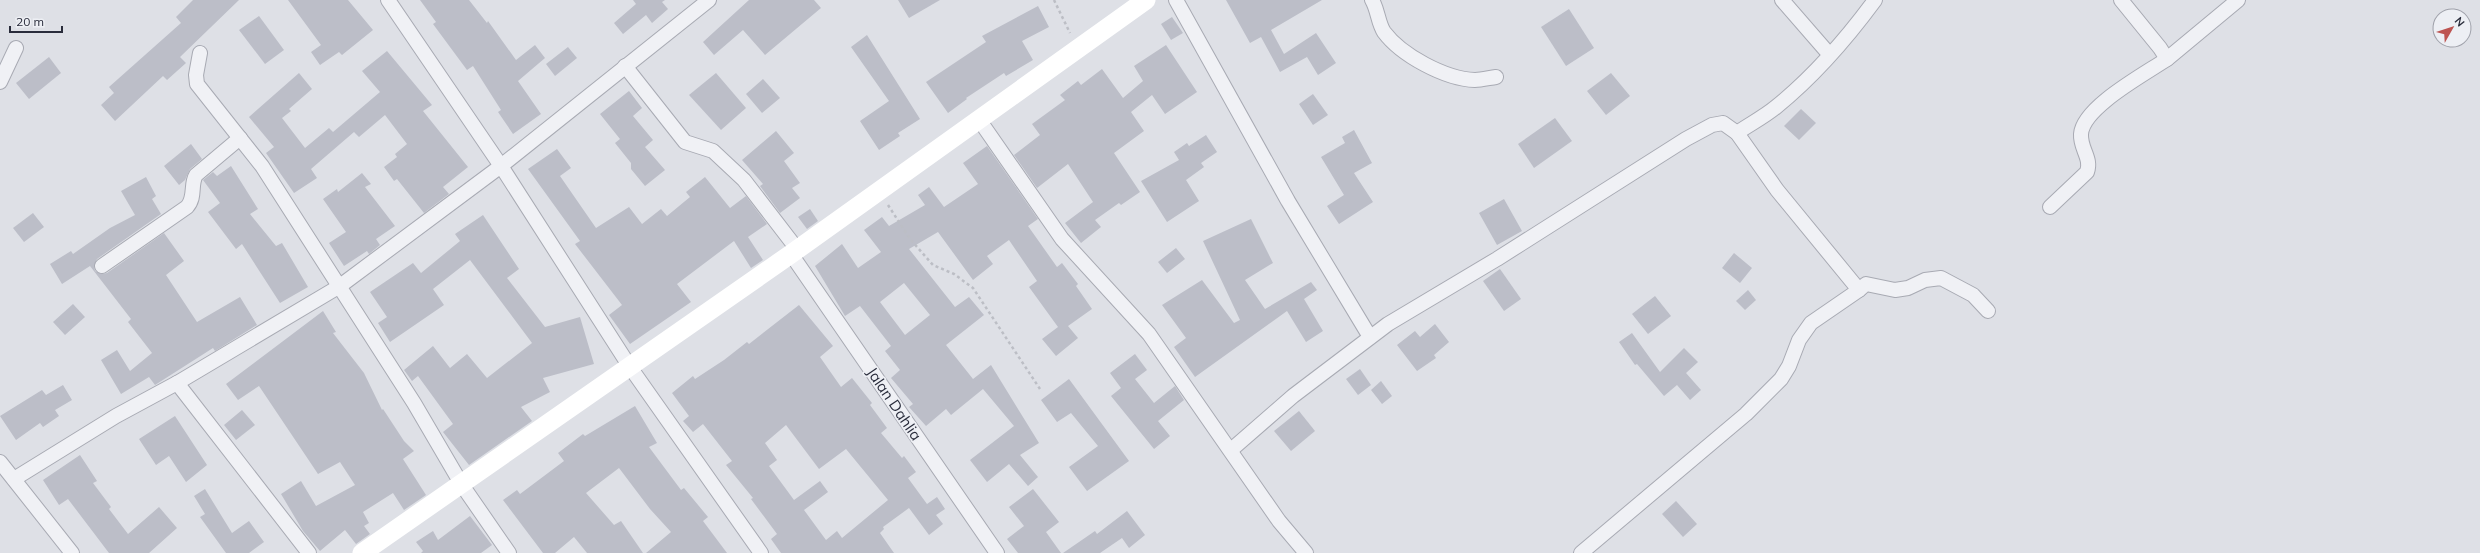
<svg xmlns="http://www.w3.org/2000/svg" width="2480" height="553" viewBox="0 0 2480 553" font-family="Mulish,sans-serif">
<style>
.building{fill:#bcbec8;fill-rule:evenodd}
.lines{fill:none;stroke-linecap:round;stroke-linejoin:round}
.street-casing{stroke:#a8aab3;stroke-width:16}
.path{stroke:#bcbec5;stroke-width:2.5;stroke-dasharray:3 3;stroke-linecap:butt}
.street{stroke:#f0f1f5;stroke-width:14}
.secondary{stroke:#fff;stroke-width:19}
.labels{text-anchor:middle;stroke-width:3.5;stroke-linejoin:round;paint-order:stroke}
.street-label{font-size:15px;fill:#292c3b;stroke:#edeff4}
</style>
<rect width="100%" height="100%" fill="#dee0e6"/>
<g class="building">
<polygon points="193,0 239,0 180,57 186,63 167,80 163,76 115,121 101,105 114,93 109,87 181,23 176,17"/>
<polygon points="288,0 348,0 373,30 342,55 339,52 320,65 311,52 321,45"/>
<polygon points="420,0 469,0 487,23 488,21 516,60 535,45 545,58 518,81 541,114 513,134 498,112 501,110 473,66 467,70 433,24 436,22"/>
<polygon points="633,0 665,0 662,2 668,9 652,23 646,15 623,34 614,23 636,4"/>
<polygon points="749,0 814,0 821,8 765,55 743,30 714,55 703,42"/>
<polygon points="898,0 940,0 909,18"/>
<polygon points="1226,0 1322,0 1271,30 1284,54 1316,33 1336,63 1318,75 1307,57 1280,72 1261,37 1250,43"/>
<polygon points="1038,6 1049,27 1022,41 1033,60 1006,76 1004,73 966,98 967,99 948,113 926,82 986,42 982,36"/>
<polygon points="1569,9 1594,48 1566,66 1541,27"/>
<polygon points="259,16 284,50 265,64 239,30"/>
<polygon points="1172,17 1183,33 1171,40 1161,24"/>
<polygon points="867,35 920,119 898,133 900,136 879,150 860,121 889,101 851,47"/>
<polygon points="1166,45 1197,92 1165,114 1152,95 1131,112 1144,131 1114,153 1140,192 1121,205 1119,203 1095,220 1101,227 1081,243 1065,223 1093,202 1068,164 1037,188 1014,155 1040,135 1032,124 1065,100 1060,95 1078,81 1081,85 1102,69 1123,98 1143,81 1134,66"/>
<polygon points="568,47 577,58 555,76 546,64"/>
<polygon points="387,51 432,105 423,111 468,167 443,187 449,194 424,213 397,179 394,181 384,167 397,157 395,154 407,144 385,115 359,137 354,132 311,169 317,178 294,193 266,153 274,147 249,117 299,73 312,89 289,109 291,111 282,118 305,148 329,128 333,132 380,92 362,71"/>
<polygon points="49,57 61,73 29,99 16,83"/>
<polygon points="716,73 746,108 721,130 689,95"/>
<polygon points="1611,73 1630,96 1606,115 1587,91"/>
<polygon points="763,79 780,98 762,113 746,94"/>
<polygon points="629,91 642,108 633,116 653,140 645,147 665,170 645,186 631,169 631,163 615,143 620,139 600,114"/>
<polygon points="1313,94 1328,115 1313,125 1299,104"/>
<polygon points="1801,109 1816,123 1799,140 1784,126"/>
<polygon points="1555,118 1572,141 1534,168 1518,144"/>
<polygon points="1354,130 1372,163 1354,173 1373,202 1339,224 1327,206 1344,195 1321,157 1345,143 1342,137"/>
<polygon points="776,131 794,153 784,161 800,183 792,188 800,198 780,213 760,186 763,184 742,160"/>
<polygon points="1206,135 1217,152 1201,163 1204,167 1186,180 1199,201 1167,222 1141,181 1179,160 1174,152 1187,143 1189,146"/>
<polygon points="191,144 202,159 190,169 185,180 179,185 164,166"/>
<path d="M987,146L1038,219L1028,226L1057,267L1062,263L1078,284L1076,286L1092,309L1068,326L1078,338L1056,356L1042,339L1058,327L1029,287L1037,281L1009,240L987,256L993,264L973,280L938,232L909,249L955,307L969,297L984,315L946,345L973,379L991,365L1039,443L1020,455L1038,477L1028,486L1009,464L987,482L970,460L1014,426L983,389L951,415L946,409L926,426L909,407L913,404L891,378L900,370L885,351L891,346L860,306L845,316L815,266L842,244L858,268L881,252L864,230L882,217L889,226L925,205L918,195L929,187L944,207L978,184L963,163ZM904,283L930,315L905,335L880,302Z"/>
<polygon points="557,149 571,168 560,176 596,228 629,207 642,224 661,209 667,216 690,197 686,192 705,177 730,208 746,196 767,224 748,237 763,260 751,268 734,241 677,284 691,302 630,344 609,315 622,305 575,244 580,241 528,169"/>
<polygon points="231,166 258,209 250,214 276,246 282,243 308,287 280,303 242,244 236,249 208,212 220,203 203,180 213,172 217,176"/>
<polygon points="362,173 371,184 365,187 395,226 376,239 380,245 369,254 367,251 344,266 329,243 346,232 323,199 337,189 338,192"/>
<polygon points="146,177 156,196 152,199 161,214 97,259 94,266 95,271 102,274 107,273 164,233 184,261 166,275 197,322 240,297 257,325 215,351 213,348 155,385 149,377 121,394 101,360 117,350 130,371 152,353 128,322 131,319 90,266 62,284 50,264 71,251 73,254 110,228 135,215 121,191"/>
<polygon points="1504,199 1522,231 1497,245 1479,213"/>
<polygon points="810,209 818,221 807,229 798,217"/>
<polygon points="33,213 44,227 24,242 13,228"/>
<polygon points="483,215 519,269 507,278 545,327 580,317 594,364 543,378 550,392 521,407 532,421 469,465 443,432 453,424 418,376 412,381 404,370 433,346 450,368 467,354 487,378 532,343 470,260 433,289 444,305 390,342 378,323 387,317 370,292 413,263 421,273 460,241 455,234"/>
<polygon points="1251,219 1273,263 1245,280 1265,309 1311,282 1317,290 1304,299 1323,331 1306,342 1287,311 1195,377 1174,347 1186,338 1162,305 1202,280 1234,323 1240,320 1203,241"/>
<polygon points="1176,248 1185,259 1167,273 1158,262"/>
<polygon points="1734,253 1752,268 1740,283 1722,268"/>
<polygon points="1500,269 1521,299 1504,311 1483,281"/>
<polygon points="1748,290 1756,300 1745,310 1736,301"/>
<polygon points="1655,296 1671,316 1648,334 1632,314"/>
<polygon points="73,304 85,317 65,335 53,322"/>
<path d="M799,305L833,346L820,357L841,387L852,378L872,403L870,405L887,428L881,433L902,458L904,456L916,472L908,478L927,504L937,497L945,509L936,515L943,524L929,535L909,508L883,527L884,529L880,533L894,553H781L771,539L777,534L751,499L753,498L726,465L732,461L703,424L693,432L683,421L689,416L672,393L693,376L695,379L724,360L747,342L749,344ZM786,425L819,469L846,449L888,500L842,538L837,531L826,540L804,510L828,492L820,481L794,500L769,466L777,460L765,443Z"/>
<polygon points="323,311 336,332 333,333 364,373 382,410 383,409 404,441 414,451 403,459 426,495 404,510 393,493 363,512 369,523 364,526 370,534 356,544 345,530 320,551 303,531 281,494 301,481 316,506 355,485 340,462 318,474 259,386 238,400 226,384"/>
<polygon points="1435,324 1449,342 1434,355 1436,358 1417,371 1397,345 1415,331 1420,337"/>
<polygon points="1632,333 1660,372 1684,348 1698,362 1686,373 1701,390 1690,400 1677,385 1664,396 1637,364 1635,365 1619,342"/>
<polygon points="1135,354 1147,370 1135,379 1154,403 1175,386 1184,400 1158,421 1170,436 1154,449 1111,396 1121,388 1110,373"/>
<polygon points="1360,369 1371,385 1358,395 1346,379"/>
<polygon points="1069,379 1129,461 1087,491 1069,467 1098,446 1071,413 1057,422 1041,400"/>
<polygon points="1381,381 1392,396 1382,404 1371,390"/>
<polygon points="63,385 72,400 55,410 59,416 43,427 40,423 16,440 0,416 42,390 46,395"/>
<polygon points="635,406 657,443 649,447 681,490 684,488 708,517 703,521 727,553 646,553 671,532 650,509 619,468 586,493 614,525 621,521 643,553 587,553 574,537 555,553 543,553 503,500 517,490 520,494 564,461 558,453 583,434 585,436"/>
<polygon points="242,410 255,425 236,440 224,425"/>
<polygon points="1299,411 1315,431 1291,451 1274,431"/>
<polygon points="175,416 207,465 186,482 169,456 156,465 139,439"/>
<polygon points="80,455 97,481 93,483 111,507 109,509 128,534 159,507 177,528 149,553 109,553 68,499 59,505 43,480"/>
<polygon points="205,489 232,533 249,521 264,542 249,553 226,553 200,517 205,514 194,496"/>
<polygon points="1033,489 1059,522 1046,532 1061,553 1018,553 1007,539 1024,526 1009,507"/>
<polygon points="1676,501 1697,524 1683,537 1662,514"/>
<polygon points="1127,511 1145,535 1129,548 1122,538 1100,553 1063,553 1095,531 1097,534"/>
<polygon points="470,516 492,545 481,553 421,553 423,551 416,542 433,531 438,540"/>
</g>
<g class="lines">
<g class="street-casing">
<g id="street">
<polyline points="388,0 501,166 630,367 761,553"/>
<polyline points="1176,0 1288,201 1370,337"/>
<path d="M1372,0C1378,10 1378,23 1384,32C1401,55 1445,79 1475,80C1481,80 1489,78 1496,77"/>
<polyline points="1782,0 1829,54"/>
<polyline points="2121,0 2160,48 2167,59 2238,0"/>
<polyline points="200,53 196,75 197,84 262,166 414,403 462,485 509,553"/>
<polyline points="625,66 685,142 713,151 744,180 797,249"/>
<polyline points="0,82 16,48"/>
<polyline points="980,121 1062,239 1149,334 1279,521 1306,553"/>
<path d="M1737,133C1750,124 1764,117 1776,107C1813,77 1847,38 1875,0"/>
<path d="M2050,207L2087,172C2092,158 2080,149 2081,134C2083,107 2145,74 2167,59"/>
<polyline points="791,254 997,553"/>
<path d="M102,266L187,207C196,197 190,185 196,175L240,138"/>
<polyline points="1859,290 1866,284 1895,290 1908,288 1925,280 1941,278 1973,295 1988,311"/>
<polyline points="177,383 309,553"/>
<polyline points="1231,450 1293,396 1388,324 1497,259 1686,139 1712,125 1723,123 1737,133 1777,190 1859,290 1811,323 1799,340 1789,366 1781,379 1746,414 1581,553"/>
<polyline points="0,462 72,553"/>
<polyline points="14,479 116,416 177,383 340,286 501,166 709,0"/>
</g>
</g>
<g class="path">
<polyline points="1054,0 1070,33"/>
<polyline points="888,205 910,239 933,265 954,274 973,288 1040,389"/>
</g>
<use href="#street" class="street"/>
<polyline class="secondary" points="362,553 791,254 1146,0"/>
</g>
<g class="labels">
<g class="street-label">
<text transform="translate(894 404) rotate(56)" y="5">Jalan Dahlia</text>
</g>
</g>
<g transform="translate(2452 28) rotate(51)"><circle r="19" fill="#edeff4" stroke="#9fa1aa"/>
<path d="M0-3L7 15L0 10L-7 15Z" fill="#bd5451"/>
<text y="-6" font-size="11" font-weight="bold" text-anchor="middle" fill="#292c3b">N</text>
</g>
<path d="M10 26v6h52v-6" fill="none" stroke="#292c3b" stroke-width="2"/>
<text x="16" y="26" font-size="12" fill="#292c3b" stroke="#edeff4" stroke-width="3" paint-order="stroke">20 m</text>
</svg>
